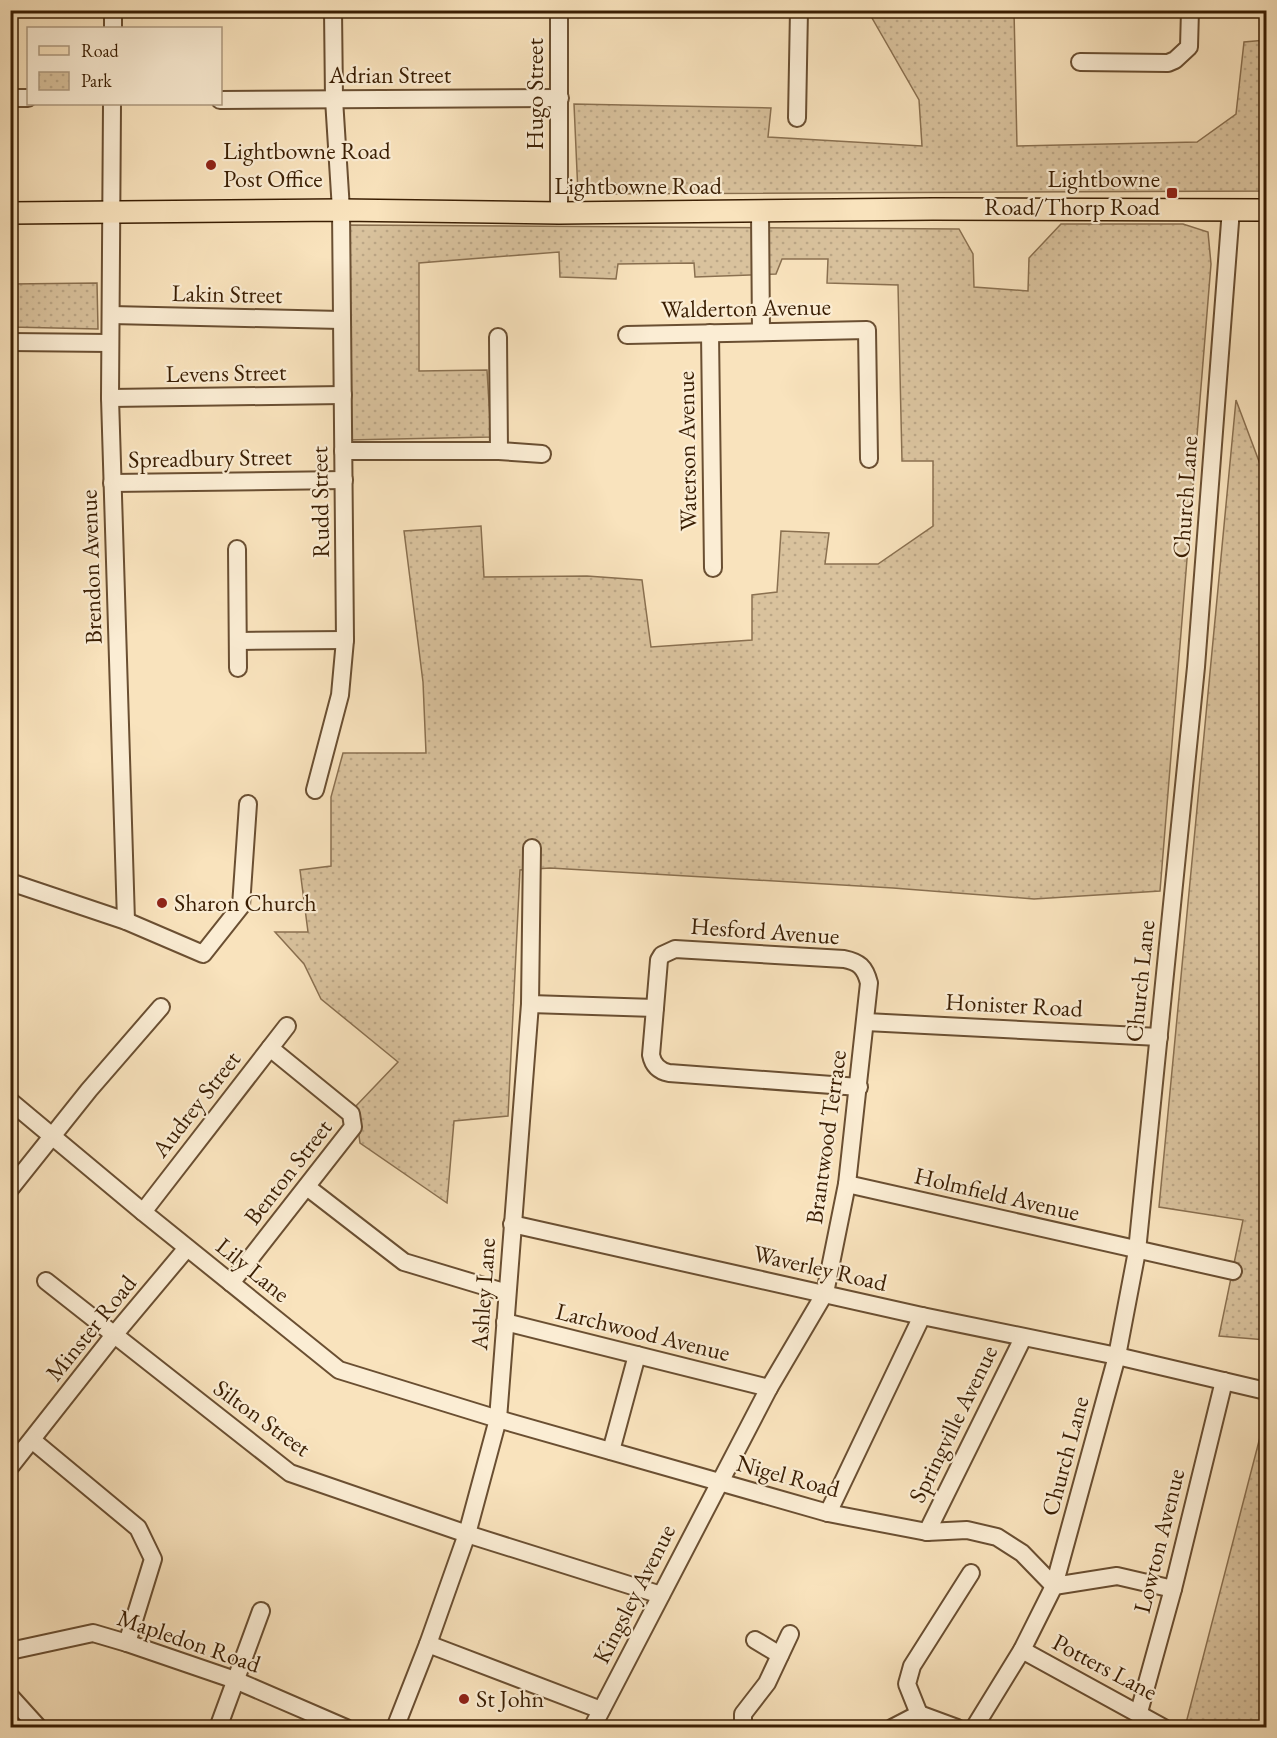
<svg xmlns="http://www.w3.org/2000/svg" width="1277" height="1738" viewBox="0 0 1277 1738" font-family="'EB Garamond',serif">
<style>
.park{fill:url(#park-dots);stroke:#8a7050;stroke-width:1.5}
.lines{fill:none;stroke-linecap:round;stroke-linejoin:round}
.minor-casing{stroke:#6a4f32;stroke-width:20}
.major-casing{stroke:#3a1e03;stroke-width:24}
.minor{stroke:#fbedd4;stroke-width:16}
.major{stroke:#f9e3bd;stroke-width:21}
.poi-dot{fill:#8f2418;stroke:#fbedd4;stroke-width:2}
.labels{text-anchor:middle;stroke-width:4.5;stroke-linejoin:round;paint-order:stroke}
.street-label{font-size:24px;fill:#3a1e03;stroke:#fbedd4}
.poi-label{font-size:24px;fill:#3a1e03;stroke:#fbedd4;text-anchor:start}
</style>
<defs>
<pattern id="park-dots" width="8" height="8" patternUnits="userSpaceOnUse" patternTransform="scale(1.5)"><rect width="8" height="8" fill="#d9c29d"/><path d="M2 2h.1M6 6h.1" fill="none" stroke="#bba686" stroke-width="1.8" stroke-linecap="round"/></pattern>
</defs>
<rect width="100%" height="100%" fill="#f9e3bd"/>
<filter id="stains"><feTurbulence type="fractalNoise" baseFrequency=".00333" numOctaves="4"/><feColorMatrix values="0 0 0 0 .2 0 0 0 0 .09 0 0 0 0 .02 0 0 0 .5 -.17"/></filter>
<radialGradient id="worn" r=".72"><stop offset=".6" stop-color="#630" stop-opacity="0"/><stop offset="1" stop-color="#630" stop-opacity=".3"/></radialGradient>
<g class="park">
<polygon points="868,11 1014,11 1017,146 1197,142 1236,114 1244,42 1266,40 1266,191 578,194 574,104 771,108 768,137 922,146 919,100"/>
<polygon points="1061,224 1183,224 1208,232 1211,264 1160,891 1034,899 893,888 550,868 520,870 508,1116 454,1121 447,1203 360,1143 355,1107 398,1062 321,999 304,964 275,932 308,932 300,870 331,866 331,797 343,753 426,753 423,682 404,531 481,526 484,577 587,576 642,580 651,647 752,640 752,595 777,592 781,531 829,533 825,564 878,564 933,526 933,461 902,461 898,285 827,283 828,259 782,259 776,274 695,277 694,263 618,264 616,279 560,277 559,252 419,263 419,371 487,370 491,437 347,440 347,225 959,229 973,254 974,287 1028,291 1029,258"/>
<polygon points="97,283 98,329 11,327 11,284"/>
<polygon points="1236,400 1266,480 1266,1340 1219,1336 1243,1220 1159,1207"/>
<polygon points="1266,1414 1266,1727 1185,1727"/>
</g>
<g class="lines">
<g class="minor-casing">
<g id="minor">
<polyline points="559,10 559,213"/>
<polyline points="113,28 113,10"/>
<polyline points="1080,62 1168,63 1175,60 1189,47 1190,10"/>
<polyline points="10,98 28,98"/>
<polyline points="220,100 560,98"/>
<polyline points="112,104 110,398 126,921"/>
<polyline points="797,118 799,10"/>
<polyline points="760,211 761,332"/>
<polyline points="111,315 341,320"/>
<polyline points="710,333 713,568"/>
<polyline points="627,335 867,330 869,459"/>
<polyline points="498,337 499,451"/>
<polyline points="10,342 110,343"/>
<polyline points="110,398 343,395"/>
<polyline points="343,451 499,451 542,454"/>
<polyline points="112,483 344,480"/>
<polyline points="237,549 238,668"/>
<polyline points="238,641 345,640"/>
<polyline points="315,790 340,695 345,640 341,210 334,99 333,10"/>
<polyline points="10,882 126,921 203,954 241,906 248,804"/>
<path d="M530,1004L655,1008L651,1055C653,1065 659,1071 669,1073L859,1087"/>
<polyline points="866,1022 1159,1037"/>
<polyline points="10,1101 143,1212 339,1370 498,1419 828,1513 927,1532 967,1530 997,1537 1022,1553 1054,1586 1117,1576 1173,1589"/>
<polyline points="847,1184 1233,1271"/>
<polyline points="307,1187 404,1262 507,1293"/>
<polyline points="10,1189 89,1090 161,1007"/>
<polyline points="143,1212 287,1026"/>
<polyline points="512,1224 922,1316 1117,1356 1266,1391"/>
<polyline points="46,1281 290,1473 467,1534 661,1595"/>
<polyline points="231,1283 353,1127 351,1114 270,1048"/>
<polyline points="505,1322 769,1388"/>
<polyline points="32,1440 138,1528 153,1559 127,1643"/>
<polyline points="611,1451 637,1355"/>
<polyline points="10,1467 114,1335 187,1248"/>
<polyline points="828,1513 922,1316"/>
<polyline points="927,1532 1023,1338"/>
<polyline points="755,1640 780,1655"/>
<polyline points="428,1644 601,1710"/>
<polyline points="1022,1650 1164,1728"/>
<polyline points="10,1651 93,1633 127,1643 235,1680 346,1728"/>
<polyline points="10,1696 39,1728"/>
<polyline points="1139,1712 1173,1589 1224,1381"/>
<polyline points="919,1714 907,1684 912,1666 971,1573"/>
<polyline points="218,1728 261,1611"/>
<polyline points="395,1728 428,1644 467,1534 498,1419 530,1004 532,848"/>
<path d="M592,1728L769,1388L825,1293L847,1184L869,983C865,967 859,962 844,959L675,949L662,955L659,960L655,1008"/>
<polyline points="743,1728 743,1714 767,1683 790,1634"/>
<polyline points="892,1728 919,1714 957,1728"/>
<polyline points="974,1728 1022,1650 1054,1586 1117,1356 1137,1251 1196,667 1231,209"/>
</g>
</g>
<g class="major-casing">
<polyline id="major" points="10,213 341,210 559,213 933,209 1266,210"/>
</g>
<use href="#minor" class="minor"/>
<use href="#major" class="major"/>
</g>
<g class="poi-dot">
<circle cx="211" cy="165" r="6"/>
<rect x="1166" y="187" width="12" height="12" rx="3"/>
<circle cx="162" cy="903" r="6"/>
<circle cx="464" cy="1699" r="6"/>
</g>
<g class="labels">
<g class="street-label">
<text x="390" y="83">Adrian Street</text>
<text transform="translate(535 94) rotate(-90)" y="8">Hugo Street</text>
<text x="638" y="194">Lightbowne Road</text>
<text transform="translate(227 294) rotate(1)" y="8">Lakin Street</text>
<text transform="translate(746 308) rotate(-1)" y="8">Walderton Avenue</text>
<text transform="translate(226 373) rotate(-1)" y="8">Levens Street</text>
<text transform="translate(687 451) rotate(-91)" y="8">Waterson Avenue</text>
<text transform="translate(210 458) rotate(-1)" y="8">Spreadbury Street</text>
<text transform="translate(1185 497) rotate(-86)" y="8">Church Lane</text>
<text transform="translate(320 502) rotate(-91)" y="8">Rudd Street</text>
<text transform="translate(91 567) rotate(-92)" y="8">Brendon Avenue</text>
<text transform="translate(765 931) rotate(4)" y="8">Hesford Avenue</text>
<text transform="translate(1140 981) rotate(-84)" y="8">Church Lane</text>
<text transform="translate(1014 1005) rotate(3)" y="8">Honister Road</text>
<text transform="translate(196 1104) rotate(-52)" y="8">Audrey Street</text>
<text transform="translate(826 1137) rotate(-82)" y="8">Brantwood Terrace</text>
<text transform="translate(288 1172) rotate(-52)" y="8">Benton Street</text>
<text transform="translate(997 1194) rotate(13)" y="8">Holmfield Avenue</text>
<text transform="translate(820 1268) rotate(13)" y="8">Waverley Road</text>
<text transform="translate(253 1270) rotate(39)" y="8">Lily Lane</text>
<text transform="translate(483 1294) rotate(-86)" y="8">Ashley Lane</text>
<text transform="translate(91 1328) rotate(-51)" y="8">Minster Road</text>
<text transform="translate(643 1332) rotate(14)" y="8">Larchwood Avenue</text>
<text transform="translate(262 1418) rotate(36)" y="8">Silton Street</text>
<text transform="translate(953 1424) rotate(-64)" y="8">Springville Avenue</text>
<text transform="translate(1065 1456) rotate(-75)" y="8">Church Lane</text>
<text transform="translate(788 1476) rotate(15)" y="8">Nigel Road</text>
<text transform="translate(1159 1541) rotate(-76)" y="8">Lowton Avenue</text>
<text transform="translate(634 1594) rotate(-63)" y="8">Kingsley Avenue</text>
<text transform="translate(189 1641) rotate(19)" y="8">Mapledon Road</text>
<text transform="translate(1105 1667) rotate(28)" y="8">Potters Lane</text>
</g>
<g class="poi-label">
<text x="223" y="159">Lightbowne Road<tspan x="223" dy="28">Post Office</tspan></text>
<text x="1160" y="187" text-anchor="end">Lightbowne<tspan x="1160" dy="28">Road/Thorp Road</tspan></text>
<text x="174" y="911">Sharon Church</text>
<text x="476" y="1707">St John</text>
</g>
</g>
<rect width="1277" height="1738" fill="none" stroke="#f9e3bd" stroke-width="36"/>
<rect x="12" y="12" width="1253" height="1714" fill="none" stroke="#3a1e03" stroke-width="3"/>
<rect x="18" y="18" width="1241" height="1702" fill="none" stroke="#3a1e03" stroke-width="1.5"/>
<rect x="27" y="27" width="195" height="78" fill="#fbedd4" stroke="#ae9a80" stroke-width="1.5"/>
<rect x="39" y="46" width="30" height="9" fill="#f9e3bd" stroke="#ae9a80" stroke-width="1.5"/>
<text x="81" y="57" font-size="18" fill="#3a1e03">Road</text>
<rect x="39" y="72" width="30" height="18" fill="url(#park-dots)" stroke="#ae9a80" stroke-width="1.5"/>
<text x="81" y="87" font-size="18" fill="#3a1e03">Park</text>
<rect width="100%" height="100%" filter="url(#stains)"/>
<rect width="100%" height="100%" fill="url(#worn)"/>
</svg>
